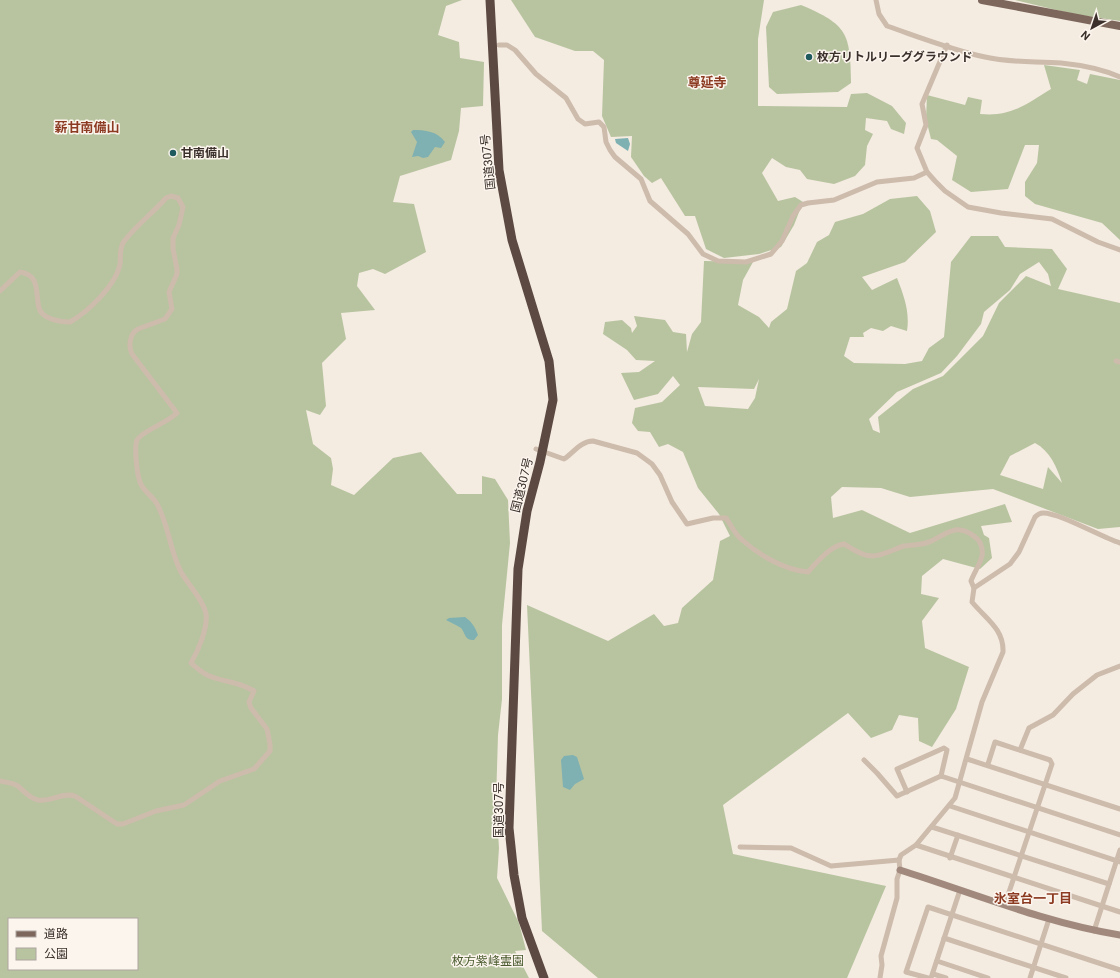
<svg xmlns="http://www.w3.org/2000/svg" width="1120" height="978" viewBox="0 0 1120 978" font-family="Roboto,'Noto Sans JP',sans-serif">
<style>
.green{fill:#b8c4a0;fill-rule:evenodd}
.water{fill:#7fb0b2}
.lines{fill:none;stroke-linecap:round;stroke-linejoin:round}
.street{stroke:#cdbbac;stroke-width:5}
.secondary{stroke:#a18a7d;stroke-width:7}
.primary{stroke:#7d675c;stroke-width:8}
.highway{stroke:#5c4a42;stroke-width:9}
.poi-dot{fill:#1f5a5e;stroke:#fbf5ee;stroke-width:1.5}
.labels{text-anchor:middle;stroke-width:3;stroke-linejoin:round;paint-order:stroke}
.poi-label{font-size:12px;font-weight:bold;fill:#3b302b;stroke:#fbf5ee;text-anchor:start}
.street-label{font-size:12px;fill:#3b302b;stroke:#fbf5ee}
.park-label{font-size:12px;fill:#4a5a2e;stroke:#fbf5ee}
.neighbourhood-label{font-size:13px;font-weight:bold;fill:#8c3b22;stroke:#fbf5ee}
</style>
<rect width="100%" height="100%" fill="#f4ebe1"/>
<g class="green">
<path d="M0,0H462L446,6L438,35L459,42L460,58L484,62L483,106L461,108L459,131L451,160L400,176L393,202L414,204L426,252L385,274L373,269L359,273L357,286L375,310L341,313L346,339L322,363L326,406L320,415L306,410L313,444L331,458L333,469L331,485L354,495L393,458L421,452L457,494H482V476L495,479L508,500L510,543L502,625V699L498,735L496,802L499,848L497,878L519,923L526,950L515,951L529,978H0ZM9,919H137V969H9Z"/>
<polygon points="511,0 764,0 758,39 758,106 847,107 851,94 867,93 892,106 906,123 904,134 891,129 887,121 866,118 865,130 873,134 867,146 865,165 855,176 834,184 807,179 800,170 786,167 772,158 762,173 778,201 795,197 803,202 794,225 781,247 759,254 724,258 706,249 695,216 685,216 661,178 652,183 644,176 631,157 632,136 611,137 602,116 604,60 593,51 575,51 535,37"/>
<polygon points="1015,0 1120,0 1120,21 1073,14"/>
<path d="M801,5C848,25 850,33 851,83L838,92L777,94L769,87L766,27L773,12Z"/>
<path d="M1044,65L1080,70L1077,80L1087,84L1090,74L1120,80V240L1102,223L1035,204L1025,196V182L1037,163L1039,145H1025L1008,189L971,192L952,180L957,156L937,140L931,139L926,119L927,95L965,105L968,97L982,100L980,114C1011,117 1025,105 1051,89Z"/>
<path d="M917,196L930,211L936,232L905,262L862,277L872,290L897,278C904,296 910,312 907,331L891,326L883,331L871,328L863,333L864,337H850L844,356L854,363L905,364L922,361L929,348L944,337L951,262L971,236H998L1005,247L1052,249L1067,269L1058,289L1120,303V527L1098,529L993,489L910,497L881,488L842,487L831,497L833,518L862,510L910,533L1005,504L1012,522L981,526L984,535L989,538L992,558L980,569L943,559L922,576L921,594L939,598L922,621L925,648L969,667L956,709L932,747L919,741L918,718L899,715L892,730L871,738L848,713L723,805L733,854L886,886L847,978H598L542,931L527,605L608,641L654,614L664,626L678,623L682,608L713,580L720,541L730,536L719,514L698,488L683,452L668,444L659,447L650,432L638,431L632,423L635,408L662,402L680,385L673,376L658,394L634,400L621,373L639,372L655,361L636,360L627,350L603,334L605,322L622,320L631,328L632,333L637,326L634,316L665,320L673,332L686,334L687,352L692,334L701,322L704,261L753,262L743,280L738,305L759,317L769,328L771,322L787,309L796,271L807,263L817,242L829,235L835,222L863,214L890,199ZM1039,262L1048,274L1051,286L1026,276L999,303L983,336L943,376L913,389L878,417L880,433L873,430L869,419L897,392L941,373L957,356L981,324L984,312L1010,290L1020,274ZM759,379L755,398L748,409L705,406L698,387L754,389ZM1035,443C1050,451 1057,467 1062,483L1048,467L1043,489L1000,475L1010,456Z"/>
</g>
<g class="water">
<path d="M413,130C425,130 437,131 445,142L441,148L435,147L428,157L423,158L418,156L412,157L417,142L411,132Z"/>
<polygon points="628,138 630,144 628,151 616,143 615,139"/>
<path d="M465,617C472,622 475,627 478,635L474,640C464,640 466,634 461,628C457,625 451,623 446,620L449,618Z"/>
<polygon points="573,755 577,757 584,779 575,784 570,790 563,787 561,760 564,756"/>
</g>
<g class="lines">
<g class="street">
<path d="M876,0L879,14L887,26C919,37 952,50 985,57C1010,63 1036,61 1061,63C1081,65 1102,69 1120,77"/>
<polyline points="499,45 507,45 515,50 536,74 566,98 578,119 585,124 599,122 604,127 606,142 610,150 615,157 641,179 650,201 688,234 703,254 718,261 746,262 771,254 782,241 793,216 801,205 808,203 834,200 877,182 914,178 927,172"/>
<polyline points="947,45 922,104 926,125 917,148 927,172 935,181 945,191 968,207 1001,213 1052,219 1098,242 1120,250"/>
<path d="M0,291L20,272C41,275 35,294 39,308C42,319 60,322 70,322C88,312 116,285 120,264C121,257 119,251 123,243C133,228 153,213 166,198L171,196L178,198L183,207L179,225L173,238V249L177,269V274L169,292L172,309L165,319L138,329C130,333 128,346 132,354L177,413C167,423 142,431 137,440C134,447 137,474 140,482C143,492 154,496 158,506C169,527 170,551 181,572C187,583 204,601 206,614C208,628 198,651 191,663C197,668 204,675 212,677C228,683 237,681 254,691L249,702L251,708L267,729L270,744V751L254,769L220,781L184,805L156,811L123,824H117L75,796C63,792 51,802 38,800C29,798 25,792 18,786C14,783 5,782 0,781"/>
<polyline points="1116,361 1120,362"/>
<path d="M536,449L564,459C573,453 581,441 593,441L637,453L652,464L660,475L672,502L687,524L713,518H726C731,525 735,534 741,539C759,555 784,570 808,572C817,562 830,546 844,544C853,549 862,556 872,556C883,556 894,549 904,546C911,545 919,545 926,543C945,537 955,520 975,537C981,541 983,549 982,556C980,564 974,573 971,581L974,588L972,602C986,619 1004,629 1003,652L982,702L955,798L916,845L901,855L899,860L900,870L897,879V898L881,956L882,965L880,978"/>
<path d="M974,588L1010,564L1019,552L1035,517C1037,515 1039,513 1043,513C1060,513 1101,537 1120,543"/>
<polyline points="1020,750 1029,728 1053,715 1073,694 1097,675 1120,666"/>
<polyline points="967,759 1120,809"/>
<polyline points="864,760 877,773 897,796 941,776 1120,835"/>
<polyline points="988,764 995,742 1050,760 1052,764 1005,904"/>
<polyline points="907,792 897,769 944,748 947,750 941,776"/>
<polyline points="950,806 1120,862"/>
<polyline points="932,827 1109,884"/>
<polyline points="916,845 1120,912"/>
<polyline points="740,847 791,848 831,866 899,860"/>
<polyline points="950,858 958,835"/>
<polyline points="1094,931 1120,850"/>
<polyline points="944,938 1066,978"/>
<polyline points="937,961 988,978"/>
<polyline points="933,974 946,978"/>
<polyline points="928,978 906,972 928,907 1120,970"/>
<polyline points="931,978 960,890"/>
<polyline points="1030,978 1049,919"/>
</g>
<path class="secondary" d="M900,870C973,893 1045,923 1120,935"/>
<polyline class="primary" points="982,0 1120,26"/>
<polyline class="highway" points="490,0 499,170 512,240 549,361 553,400 540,462 527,511 518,569 509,828 514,875 522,918 544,978"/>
</g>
<g class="poi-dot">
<circle cx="809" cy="57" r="4"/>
<circle cx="173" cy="153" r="4"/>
</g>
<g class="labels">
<g class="poi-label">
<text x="817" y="61">枚方リトルリーググラウンド</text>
<text x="181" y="157">甘南備山</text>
</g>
<g class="street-label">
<text transform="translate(488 162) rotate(-96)" y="4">国道307号</text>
<text transform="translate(522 485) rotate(-76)" y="4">国道307号</text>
<text transform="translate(499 810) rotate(-90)" y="4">国道307号</text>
</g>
<g class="park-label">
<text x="488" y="965">枚方紫峰霊園</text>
</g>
<g class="neighbourhood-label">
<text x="707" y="87">尊延寺</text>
<text x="87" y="132">薪甘南備山</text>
<text x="1033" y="903">氷室台一丁目</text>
</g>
</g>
<rect x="8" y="918" width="130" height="52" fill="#fbf5ee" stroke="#aea6a0"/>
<rect x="16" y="931" width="20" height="6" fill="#7d675c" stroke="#aea6a0"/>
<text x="44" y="938" font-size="12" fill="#3b302b">道路</text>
<rect x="16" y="948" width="20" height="12" fill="#b8c4a0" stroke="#aea6a0"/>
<text x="44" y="958" font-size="12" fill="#3b302b">公園</text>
<g transform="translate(1092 28) rotate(220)" stroke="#fbf5ee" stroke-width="3" paint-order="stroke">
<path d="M0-3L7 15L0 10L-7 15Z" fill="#3b302b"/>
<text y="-6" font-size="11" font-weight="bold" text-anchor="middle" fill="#3b302b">N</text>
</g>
</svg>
